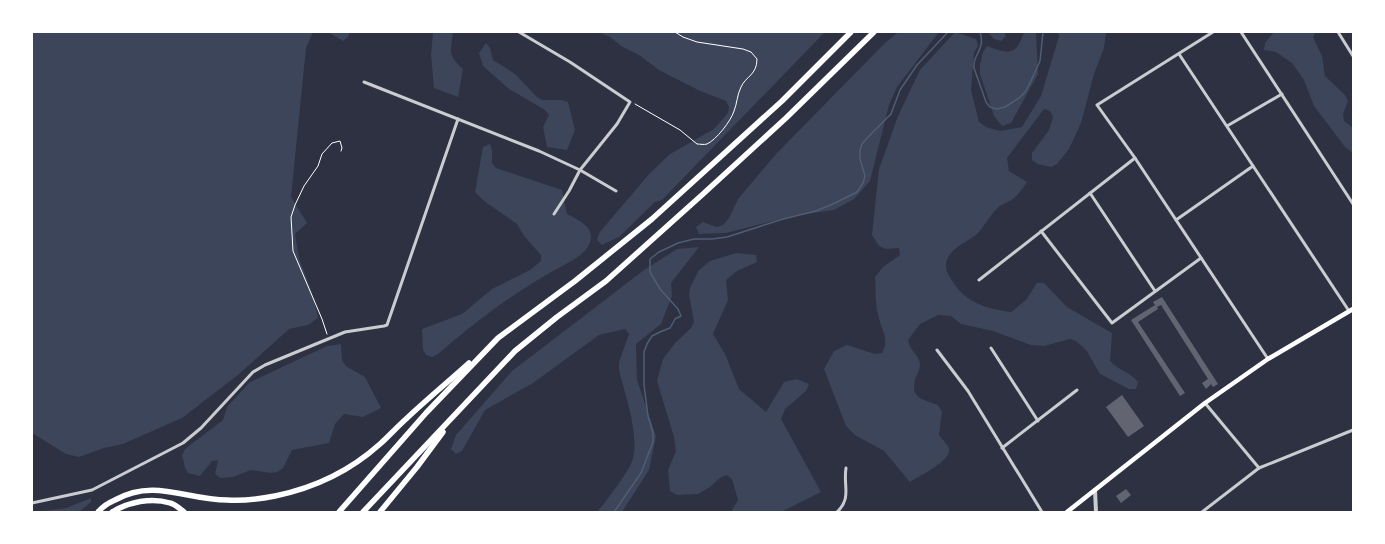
<svg xmlns="http://www.w3.org/2000/svg" width="1385" height="544" viewBox="0 0 1385 544" font-family="'Source Serif 4',serif">
<style>
.green{fill:#3c4559}
.lines{fill:none;stroke-linecap:round;stroke-linejoin:round}
.stream{stroke:#4f5d75;stroke-width:1.5}
.building{fill:#626471}
.path{stroke:#fff;stroke-width:1}
.minor{stroke:#caccd0;stroke-width:3}
.tertiary{stroke:#caccd0;stroke-width:4}
.secondary{stroke:#fff;stroke-width:4.5}
.motorway{stroke:#fff;stroke-width:5.5}
</style>
<rect width="100%" height="100%" fill="#2d3142"/>
<g class="green">
<polygon points="32,32 313,32 306,48 291,197 307,223 295,234 299,258 313,296 318,318 308,325 289,329 238,375 182,418 123,444 104,448 79,457 66,454 32,433"/>
<polygon points="328,32 350,32 348,37 343,41"/>
<path d="M433,32H453C451,52 447,54 463,69L458,97L434,88L431,55Z"/>
<polygon points="598,32 825,32 662,200 655,202 619,237 602,245 597,240 599,233 650,173 670,154 714,129 728,113 729,107 726,101 700,91 659,70 639,55 621,46 610,37"/>
<polygon points="898,32 939,32 897,87 889,105 870,181 854,199 834,210 793,216 726,233 699,234 696,227 703,222 717,227 723,225 729,218 738,199 776,154 884,44"/>
<path d="M955,32L976,39L978,46L974,53L971,90L979,122L986,127L1000,131L1022,127L1041,96L1059,36L1058,32H1106L1104,48L1094,74L1081,123L1069,149L1057,164L1051,167L1038,164L1032,160V153L1049,130L1053,117L1050,111L1044,109L1007,158L1009,171L1027,182C1023,188 1018,196 1011,200C1008,202 1003,204 1000,206C991,213 986,224 979,232C969,242 952,246 947,260C943,270 950,277 955,285C968,304 990,309 1011,312L1026,300L1037,283H1044L1067,307L1112,333L1110,361C1118,370 1130,372 1138,382L1136,389H1129L1100,374L1086,350L1076,341L1070,339L1044,346L1031,345L993,331L961,324L951,316L938,315L920,324L908,340C910,352 920,355 920,365C920,368 918,373 916,377C909,398 921,399 938,405L942,412L939,435C942,439 947,444 949,448C953,460 919,476 910,482L884,451L855,435L846,426L824,369L834,351L847,345L875,354L882,353C890,339 881,329 878,315C875,303 876,289 875,277L883,267L900,255L899,248L886,249L879,246L872,235L879,169L898,116L920,70Z"/>
<polygon points="988,32 1004,32 1006,36 1001,41 994,39"/>
<path d="M1024,32H1036L1038,74L1011,123L1002,126L994,116L980,74V65L983,52L987,46C1008,54 1016,57 1024,32Z"/>
<polygon points="1274,32 1316,32 1313,37 1322,56 1325,76 1345,95 1348,101 1343,114 1344,121 1353,128 1353,153 1345,147 1314,106 1304,80 1292,63 1276,52 1264,50 1265,43"/>
<polygon points="486,43 490,48 493,60 515,74 537,97 542,100 561,100 568,102 575,130 567,150 547,147 543,127 549,115 545,110 509,89 483,66 479,53"/>
<path d="M490,144L492,150V163L496,168L562,190L567,214C576,219 592,225 591,238C590,251 575,259 566,264C520,288 477,320 438,354L432,357L426,355L423,350L422,329L462,314L492,289L530,270L541,261V255L524,236L517,224L484,201L475,192L483,147Z"/>
<path d="M699,247L671,283L672,296L661,324L636,344L637,380L656,436L649,470L622,512H597C605,503 631,469 633,458C639,433 625,395 619,370V362L629,334L625,329L599,335L533,383L485,410L462,451L456,454L451,449L456,435L512,371L644,270L677,249Z"/>
<polygon points="736,253 756,255 757,262 737,271 726,280 728,300 713,334 725,354 739,389 766,412 784,382 797,379 809,384 806,391 785,409 781,419 821,492 781,512 731,512 738,500 732,479 726,475 720,478 710,487 698,494 677,495 670,491 668,470 676,451 674,437 657,381 663,359 676,342 691,328 694,322 689,295 690,288 699,270 710,261"/>
<polygon points="341,344 342,360 346,366 365,377 381,408 363,417 344,414 335,424 329,443 292,450 283,468 277,472 271,473 251,470 233,477 220,478 215,474 218,460 212,461 200,476 188,473 185,468 182,455 185,449 223,420 227,407 250,382 327,346"/>
<polygon points="91,498 91,502 79,512 35,512 66,508"/>
</g>
<g class="lines">
<g class="stream">
<path d="M980,32C986,50 972,55 974,68L986,102L990,107L997,109L1005,107L1019,98L1025,92L1030,83L1040,61L1043,32"/>
<polyline points="614,512 641,473 653,442 653,433 648,416 644,385 644,352 647,344 652,336 660,332 670,328 675,319 681,316 678,309 660,289 650,272 650,259 659,252 678,243 694,239 712,239 727,237 783,219 816,211 835,203 857,192 863,183 865,176 860,159 860,150 862,144 869,136 891,114 900,90 917,65 948,32"/>
</g>
</g>
<g class="building">
<polygon points="1162,297 1218,384 1213,387 1211,384 1206,389 1202,383 1208,379 1161,305 1157,307 1158,309 1138,322 1185,393 1180,396 1131,320 1155,305 1153,302"/>
<polygon points="1122,395 1144,426 1128,437 1106,407"/>
<polygon points="1126,489 1131,495 1121,503 1116,496"/>
</g>
<g class="lines">
<g class="path">
<path d="M635,104L680,130L697,144C700,144 704,145 707,144C716,140 731,121 734,111C737,104 737,95 741,87C746,76 757,75 757,59L751,52L743,49L697,42L683,37L675,32"/>
<polyline points="327,334 322,319 293,251 291,217 295,205 304,186 318,166 322,154 332,143 340,141 342,148 341,151"/>
</g>
<g class="minor">
<polyline points="519,32 570,62 630,102 617,124 580,170 569,191 554,214"/>
<polyline points="1213,32 1097,105 1135,158 1268,359"/>
<polyline points="1241,32 1353,204"/>
<polyline points="1338,32 1353,56"/>
<polyline points="1179,54 1349,311"/>
<polyline points="364,82 539,151 580,170 616,191"/>
<polyline points="1227,126 1282,94"/>
<polyline points="1090,193 1155,291"/>
<polyline points="1176,220 1253,166"/>
<polyline points="1041,231 1112,323 1201,258"/>
<polyline points="979,280 1135,158"/>
<polyline points="991,348 1038,421"/>
<polyline points="937,350 968,391 1042,512"/>
<polyline points="1205,403 1259,468"/>
<polyline points="1002,448 1077,390"/>
<polyline points="32,503 92,490 183,443 201,428 253,372 265,365 345,332 384,326 387,325 458,119"/>
<path d="M837,512C852,498 843,486 846,468"/>
<polyline points="1202,512 1259,468 1353,430"/>
</g>
<polyline class="tertiary" points="1095,490 1096,512"/>
<polyline class="secondary" points="1067,512 1205,403 1268,359 1353,309"/>
<g class="motorway">
<path d="M98,512C103,506 108,503 115,500C154,478 187,500 227,500C243,501 260,499 275,496C314,488 350,471 380,444C389,436 397,427 406,419C426,400 448,382 469,363"/>
<path d="M112,512C129,502 151,497 170,503C175,504 180,509 184,512"/>
<polyline points="339,512 426,413 498,338 575,281 652,219 782,101 851,32"/>
<polyline points="363,512 515,351 557,317 606,281 703,194 786,118 874,32"/>
<polyline points="380,512 417,467 443,432"/>
</g>
</g>
<rect width="1385" height="544" fill="none" stroke="#ffffff" stroke-width="66"/>
</svg>
